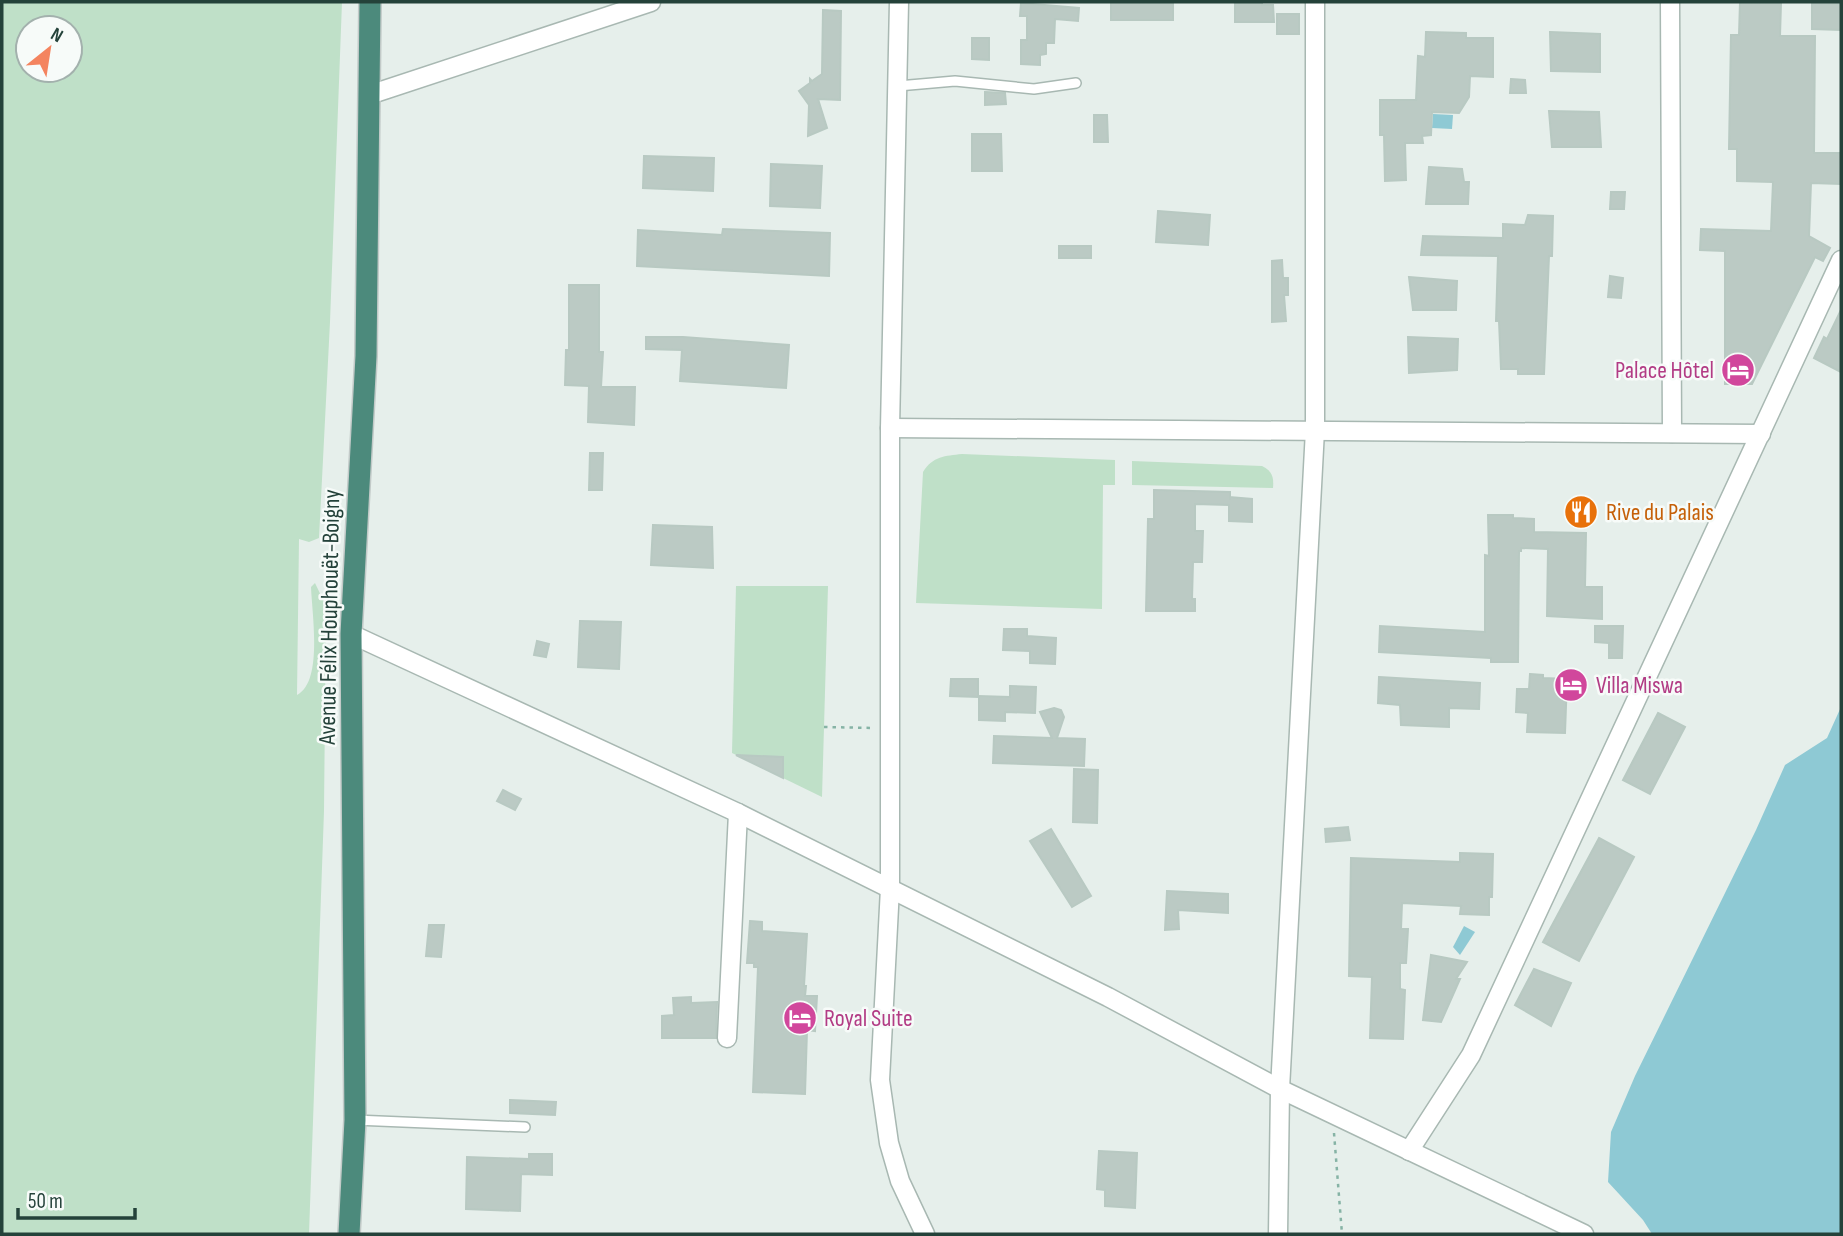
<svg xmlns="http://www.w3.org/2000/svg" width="1843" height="1236" viewBox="0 0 1843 1236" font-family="'Sofia Sans Condensed',sans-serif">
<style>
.green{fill:#bfe0c8;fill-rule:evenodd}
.water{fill:#8ec9d4}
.building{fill:#bbcac4;stroke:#b8c9c2;stroke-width:2}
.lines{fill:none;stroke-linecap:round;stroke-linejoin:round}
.service-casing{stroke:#a8b8b2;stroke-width:12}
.minor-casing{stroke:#a8b8b2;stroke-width:21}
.trunk-casing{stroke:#c2cac8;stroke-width:24}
.path{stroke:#86b3a5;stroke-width:2.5;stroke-dasharray:3.5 5;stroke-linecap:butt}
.service{stroke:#fff;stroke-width:9}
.minor{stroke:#fff;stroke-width:18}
.trunk{stroke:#4c8a7c;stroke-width:21}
.labels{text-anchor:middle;stroke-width:5;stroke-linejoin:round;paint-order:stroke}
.hotel-label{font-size:24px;fill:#b23c85;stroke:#f7fbf9;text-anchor:start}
.food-label{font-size:24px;fill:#c56008;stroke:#f7fbf9;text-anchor:start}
.street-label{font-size:24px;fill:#24423a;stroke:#f7fbf9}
</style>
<rect width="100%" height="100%" fill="#e6efeb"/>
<g class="green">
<path d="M2,2H342L330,322L319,538L309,542L299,539L297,695C323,682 312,614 311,587L315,583L326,606L324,811L309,1234H2ZM70,28V70H28V28Z"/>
<path d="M962,454L1115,460V485H1103L1102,609L916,603L923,472C933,456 945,456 962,454Z"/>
<path d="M1132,461L1262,466C1272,471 1274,477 1273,488L1132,485Z"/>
<polygon points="736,586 828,586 822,797 732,753"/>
</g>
<g class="water">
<polygon points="1433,114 1453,115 1452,129 1432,128"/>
<polygon points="1841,707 1841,1234 1652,1234 1643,1220 1608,1182 1611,1132 1635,1076 1756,830 1785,765 1827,738"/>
<polygon points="1464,926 1475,932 1460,955 1453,947"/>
</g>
<g class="building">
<polygon points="1111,2 1173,3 1173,20 1111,20"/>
<polygon points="1235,2 1262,2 1262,5 1273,5 1274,22 1235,22"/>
<polygon points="1740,2 1781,3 1780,36 1815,36 1814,153 1841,153 1841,184 1811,183 1809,236 1830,248 1823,261 1815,257 1752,384 1725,384 1725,251 1700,250 1701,229 1771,231 1773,182 1737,181 1737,149 1729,149 1731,35 1739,35"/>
<polygon points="1021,3 1079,8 1078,21 1055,19 1054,43 1046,43 1046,54 1040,55 1040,65 1021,64 1021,40 1027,40 1027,16 1020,16"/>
<polygon points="1812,3 1841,4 1841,30 1812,29"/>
<polygon points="823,10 841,11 840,100 818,99 827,128 808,136 809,105 799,91 810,83 810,79 812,81 822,74"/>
<rect x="1277" y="14" width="22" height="20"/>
<polygon points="1426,32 1466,33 1466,38 1493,38 1493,77 1470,76 1469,97 1459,113 1432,112 1431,135 1422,136 1423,143 1405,143 1406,180 1385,181 1384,135 1380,135 1380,100 1416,100 1418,56 1425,57"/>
<polygon points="1550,32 1600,34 1600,72 1551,71"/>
<polygon points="972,38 989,38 989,60 972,59"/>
<polygon points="1511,79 1525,80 1526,93 1510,93"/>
<polygon points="985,92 1005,93 1006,104 985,105"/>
<polygon points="1549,111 1599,112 1601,147 1552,147"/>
<polygon points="1094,115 1107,115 1108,142 1094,142"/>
<polygon points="972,134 1001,134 1002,171 972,171"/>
<polygon points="644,156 714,158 713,191 643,188"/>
<polygon points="771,164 822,166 820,208 770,206"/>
<polygon points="1429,167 1462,169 1464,182 1469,182 1468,204 1426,204"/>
<polygon points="1611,192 1625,192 1624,209 1610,209"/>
<polygon points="1158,211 1210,215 1208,245 1156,242"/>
<polygon points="1528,215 1553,216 1552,256 1549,256 1544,374 1518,374 1518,369 1501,369 1499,321 1496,321 1498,256 1421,255 1423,236 1503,238 1503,224 1525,225"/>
<polygon points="723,229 830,233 829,276 637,266 638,230 722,235"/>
<rect x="1059" y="246" width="32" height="12"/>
<polygon points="1282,260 1283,278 1288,278 1288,295 1284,295 1286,321 1272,322 1272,261"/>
<polygon points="1610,276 1623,278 1621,298 1608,297"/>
<polygon points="1409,277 1457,281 1456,310 1413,310"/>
<polygon points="569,285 599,285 599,352 603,352 601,387 635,387 634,425 588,422 589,386 565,385 566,350 569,350"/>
<polygon points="1841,310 1841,372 1814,358 1824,337 1827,339"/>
<polygon points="646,337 683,337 789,345 786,388 680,381 682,350 646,349"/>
<polygon points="1408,337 1458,339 1457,370 1409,373"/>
<polygon points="590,453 603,453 602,490 589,490"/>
<polygon points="1154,490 1230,492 1230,500 1230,497 1252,499 1252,522 1229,521 1229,505 1195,504 1195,531 1203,531 1202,562 1193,562 1192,599 1195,599 1195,611 1146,611 1148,519 1154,519"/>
<polygon points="1488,515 1513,515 1513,518 1534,519 1534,532 1586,533 1585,587 1602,587 1602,619 1547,616 1548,549 1521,548 1521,551 1519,551 1518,662 1491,662 1491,658 1379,652 1380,626 1485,632 1485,555 1489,556"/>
<polygon points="653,525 712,527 713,568 651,565"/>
<polygon points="580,621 621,622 619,669 578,667"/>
<polygon points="1595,626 1623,626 1622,658 1609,658 1609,643 1595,642"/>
<polygon points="1004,629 1027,629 1027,636 1056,638 1055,664 1030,663 1030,651 1003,650"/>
<polygon points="537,641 549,644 546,657 534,655"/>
<polygon points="1530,674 1543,675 1543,678 1567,679 1565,733 1527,732 1528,713 1516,712 1517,689 1529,689"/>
<polygon points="1379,677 1480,683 1479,709 1449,708 1449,727 1401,725 1400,705 1378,703"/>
<polygon points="951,679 978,679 978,697 950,696"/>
<polygon points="1010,686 1036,687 1035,713 1005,712 1005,721 979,720 979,696 1010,697"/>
<polygon points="1054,708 1061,710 1064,717 1057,738 1085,739 1084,766 993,763 994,736 1052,738 1040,712"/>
<polygon points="1658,713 1685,727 1650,794 1623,780"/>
<polygon points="736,755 783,757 783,778"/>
<polygon points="1074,769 1098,770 1097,823 1073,822"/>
<polygon points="503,790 521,799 515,810 497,801"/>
<polygon points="1348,827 1350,840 1326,842 1325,829"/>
<polygon points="1051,829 1091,896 1072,907 1030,841"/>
<polygon points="1599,838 1634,857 1579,961 1543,942"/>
<polygon points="1460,853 1493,854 1492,897 1489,897 1489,915 1460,914 1461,906 1402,903 1401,929 1408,929 1406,963 1400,963 1400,989 1405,990 1403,1039 1370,1038 1372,977 1349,976 1351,858 1460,862"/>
<polygon points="1167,891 1228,894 1228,913 1178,910 1179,929 1165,930"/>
<polygon points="750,921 762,922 762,931 807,934 804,986 806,986 805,996 817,996 815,1031 807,1030 805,1094 753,1092 758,967 754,967 754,963 747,963"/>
<polygon points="429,925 444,925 441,957 426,956"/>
<polygon points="1431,955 1467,962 1456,979 1460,979 1441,1022 1423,1020"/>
<polygon points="1534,969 1571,983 1551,1026 1515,1005"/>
<polygon points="691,997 691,1003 717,1002 716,1038 662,1038 662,1016 674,1015 673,998"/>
<polygon points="510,1100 556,1102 555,1115 510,1113"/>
<polygon points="1099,1151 1137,1153 1135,1208 1105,1206 1105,1190 1097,1189"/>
<polygon points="529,1154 552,1154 552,1175 521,1174 520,1211 466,1209 467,1157 529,1159"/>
</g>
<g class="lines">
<g class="service-casing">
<g id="service">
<polyline points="898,86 955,81 1034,89 1076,83"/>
<polyline points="355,1120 525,1127"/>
</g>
</g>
<g class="minor-casing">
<g id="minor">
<polyline points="899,2 890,428 890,888 880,1080 889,1143 900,1181 925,1234"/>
<polyline points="1670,2 1672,433"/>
<polyline points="369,95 651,2"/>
<polyline points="890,428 1761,434"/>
<polyline points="351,634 738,813 1108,997 1280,1089 1584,1234"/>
<polyline points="727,1038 738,813"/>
<polyline points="1409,1151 1471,1055 1841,260"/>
<polyline points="1278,1234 1280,1089 1315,430 1315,2"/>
</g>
</g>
<g class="trunk-casing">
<polyline id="trunk" points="349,1234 355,1120 351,634 366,356 370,2"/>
</g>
<g class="path">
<polyline points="824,727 873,728"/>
<polyline points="1334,1133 1342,1234"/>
</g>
<use href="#service" class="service"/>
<use href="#minor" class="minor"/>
<use href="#trunk" class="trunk"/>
</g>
<defs>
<g id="hotel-disc" transform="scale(1.75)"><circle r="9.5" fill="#d1479c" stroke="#f7fbf9"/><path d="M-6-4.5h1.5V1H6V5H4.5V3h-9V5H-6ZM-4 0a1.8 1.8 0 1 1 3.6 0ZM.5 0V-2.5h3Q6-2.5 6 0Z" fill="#fff"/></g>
<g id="restaurant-disc" transform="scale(1.75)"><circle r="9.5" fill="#e8710a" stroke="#f7fbf9"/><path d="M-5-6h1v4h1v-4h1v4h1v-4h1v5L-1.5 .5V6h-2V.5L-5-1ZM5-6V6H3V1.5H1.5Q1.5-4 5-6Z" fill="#fff"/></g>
</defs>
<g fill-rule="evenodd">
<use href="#hotel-disc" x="1738" y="370"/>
<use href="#restaurant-disc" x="1581" y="512"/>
<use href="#hotel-disc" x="1571" y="685"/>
<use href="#hotel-disc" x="800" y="1018"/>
</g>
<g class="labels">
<g class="hotel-label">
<text x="1714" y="378" text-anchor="end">Palace Hôtel</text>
<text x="1596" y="693">Villa Miswa</text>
<text x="824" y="1026">Royal Suite</text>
</g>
<g class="food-label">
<text x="1606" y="520">Rive du Palais</text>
</g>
<g class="street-label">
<text transform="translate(329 617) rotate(-89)" y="8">Avenue Félix Houphouët-Boigny</text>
</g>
</g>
<rect width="1843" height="1236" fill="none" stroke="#24423a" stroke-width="7"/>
<g transform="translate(49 49) rotate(30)"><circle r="33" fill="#f7fbf9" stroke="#a3b1ad" stroke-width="2"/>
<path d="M0-5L12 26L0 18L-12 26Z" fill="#f4845f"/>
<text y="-10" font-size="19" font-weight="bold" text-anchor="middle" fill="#24423a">N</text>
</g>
<path d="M18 1208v10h117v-10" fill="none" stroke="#24423a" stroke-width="3.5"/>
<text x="28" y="1208" font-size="21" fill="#24423a" stroke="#f7fbf9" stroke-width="5" paint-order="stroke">50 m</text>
</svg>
